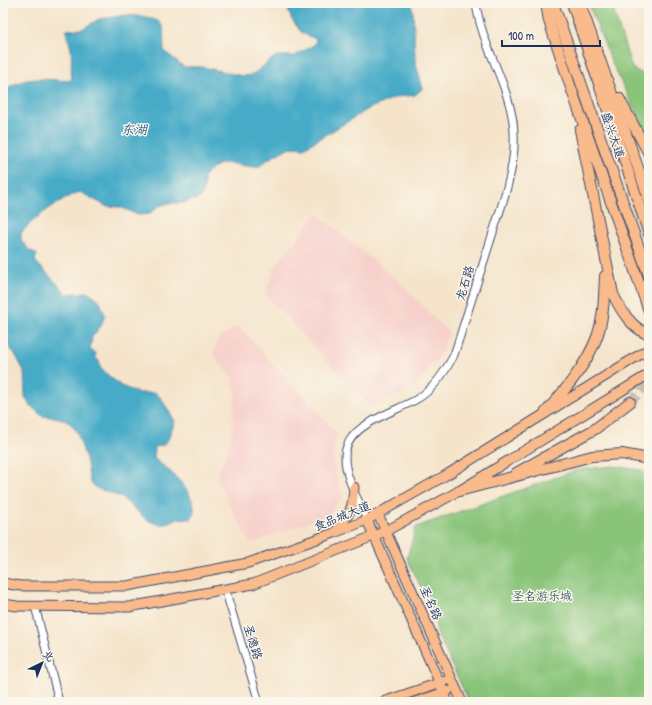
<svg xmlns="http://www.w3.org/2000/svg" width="652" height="705" viewBox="0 0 652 705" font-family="'Patrick Hand','LXGW WenKai TC',sans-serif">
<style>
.built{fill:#f7d0cb}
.green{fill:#89c479;stroke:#527a6c}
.water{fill:#47abc7;stroke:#316d92}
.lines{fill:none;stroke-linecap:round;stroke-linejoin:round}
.highway-tunnel{stroke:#c9c0b4;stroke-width:10;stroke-dasharray:10 5;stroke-linecap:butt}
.minor-casing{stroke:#3c4a6e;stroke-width:9}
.major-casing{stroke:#3c4a6e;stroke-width:11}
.highway-casing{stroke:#3c4a6e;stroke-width:12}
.minor{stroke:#fff;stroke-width:7}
.major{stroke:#fabb8c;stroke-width:9}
.highway{stroke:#fabb8c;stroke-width:10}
.labels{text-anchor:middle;stroke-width:3;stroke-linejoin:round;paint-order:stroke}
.street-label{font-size:12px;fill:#1b2f5e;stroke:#fbf7ec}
.park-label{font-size:12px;fill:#3c5c66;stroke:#fbf7ec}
.water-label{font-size:13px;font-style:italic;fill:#2a5a83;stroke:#fbf7ec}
</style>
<rect width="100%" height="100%" fill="#fbf7ec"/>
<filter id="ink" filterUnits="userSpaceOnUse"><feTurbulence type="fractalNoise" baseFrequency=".025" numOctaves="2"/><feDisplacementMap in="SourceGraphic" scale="8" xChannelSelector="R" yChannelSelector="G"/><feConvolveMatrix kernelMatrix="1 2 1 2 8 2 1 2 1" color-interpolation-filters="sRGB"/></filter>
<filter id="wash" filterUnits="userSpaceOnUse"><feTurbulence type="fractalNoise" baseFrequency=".012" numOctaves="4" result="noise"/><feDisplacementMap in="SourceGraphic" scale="16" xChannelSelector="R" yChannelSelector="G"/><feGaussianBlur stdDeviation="0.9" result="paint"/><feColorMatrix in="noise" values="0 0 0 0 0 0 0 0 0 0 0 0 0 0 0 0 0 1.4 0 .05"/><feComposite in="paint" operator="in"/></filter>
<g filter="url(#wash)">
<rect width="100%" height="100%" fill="#f5e4ca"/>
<g class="built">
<polygon points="317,214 401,283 449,333 437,360 416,384 400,395 370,407 265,295 275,266"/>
<polygon points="236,327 241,329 338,434 335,443 333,462 342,496 330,514 250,544 218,482 217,476 231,440 236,391 231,377 214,355 214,351 216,342 221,336"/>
</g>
<g class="green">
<polygon points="588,3 611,3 632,68 649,78 649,140 612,63"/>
<polygon points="613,466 641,470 649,474 649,702 469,702 437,633 434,615 407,558 416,527 577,470"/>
</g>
<path class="water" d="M285,3H412C415,23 413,43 416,64C418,72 422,80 422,89L415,95L397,97L370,108L304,148L290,147L270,158L258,167C233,167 224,154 203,177C205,185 204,190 201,197L184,203H169L158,206L150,214L138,215L120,207L106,206L80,192C61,198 34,218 21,233V240L30,251L36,253L37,256L35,259L36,262L67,294L86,292L93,295L99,300L105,315L101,326L92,337L90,350L96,353L95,357L99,361L101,369L121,386L139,393H156L161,398L175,421L168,440L163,445L155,447L154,459C168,468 205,500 191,519L179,518L162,525L154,523L147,520L121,497L96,488L90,482L86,459L77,432L70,423L60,418L42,416L30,405L25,398L24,371L15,354L3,340V91C25,75 43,79 69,81L72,78C70,67 73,56 70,45C69,39 65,37 67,30L82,29L99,19L127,15L147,17L158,21L163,27L164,51L184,67H203L242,76L252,75L276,56H295L315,44L316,39L302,33L292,20Z"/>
</g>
<g filter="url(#ink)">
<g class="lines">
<polyline class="highway-tunnel" points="630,402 649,382"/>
<g class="minor-casing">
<g id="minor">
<path d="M367,520C359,501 345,478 345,457C345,424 394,413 417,399C434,389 445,372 454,355C466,318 478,280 490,242C502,203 519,163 513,122C507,80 481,44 476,3"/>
<polyline points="225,589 259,702"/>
<polyline points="35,606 59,702"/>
</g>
</g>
<g class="major-casing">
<g id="major">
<polyline points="378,514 462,702"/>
<polyline points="367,520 448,702"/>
<path d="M336,531C350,515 353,508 354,487"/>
<polyline points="3,583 21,586 127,586 248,563 334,533 367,520 448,474 649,349"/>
<polyline points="3,604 17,606 129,607 253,584 386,531 459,491 649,374"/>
<polyline points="383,702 445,681"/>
<polyline points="415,702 448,691"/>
</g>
</g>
<g class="highway-casing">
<g id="highway">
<polyline points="546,3 549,21 570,85 649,311"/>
<polyline points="553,3 649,276"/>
<polyline points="572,3 649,234"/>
<polyline points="580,3 649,199"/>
<polyline points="619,98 649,154"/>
<path d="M580,130L613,294C621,311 631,327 649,335"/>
<path d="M545,413C565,390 586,366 597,337C604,317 604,296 605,276"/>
<polyline points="516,473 595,429 630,402"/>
<polyline points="459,491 592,456 622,454 649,459"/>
</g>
</g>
<use href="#minor" class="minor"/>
<use href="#major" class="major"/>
<use href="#highway" class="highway"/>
</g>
</g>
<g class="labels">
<g class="street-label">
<text transform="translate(613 135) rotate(71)" y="4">盛兴大道</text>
<text transform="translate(465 283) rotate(-73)" y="4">龙石路</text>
<text transform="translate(342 516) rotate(-22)" y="4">食品城大道</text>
<text transform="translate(431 603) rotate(66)" y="4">圣名路</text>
<text transform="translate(253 642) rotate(73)" y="4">圣德路</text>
</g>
<g class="park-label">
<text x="542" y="600">圣名游乐城</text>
</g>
<g class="water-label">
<text x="134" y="134">东湖</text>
</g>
</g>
<rect width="652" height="705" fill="none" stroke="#fbf7ec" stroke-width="16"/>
<g transform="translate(42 663) rotate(43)" stroke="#fbf7ec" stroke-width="3" paint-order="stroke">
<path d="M0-3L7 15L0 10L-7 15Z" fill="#1b2f5e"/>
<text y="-6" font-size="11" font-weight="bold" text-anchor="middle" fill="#1b2f5e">北</text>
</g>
<path d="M502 40v6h98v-6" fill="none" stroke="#1b2f5e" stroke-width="2"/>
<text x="508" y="40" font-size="12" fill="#1b2f5e" stroke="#fbf7ec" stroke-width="3" paint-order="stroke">100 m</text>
</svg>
